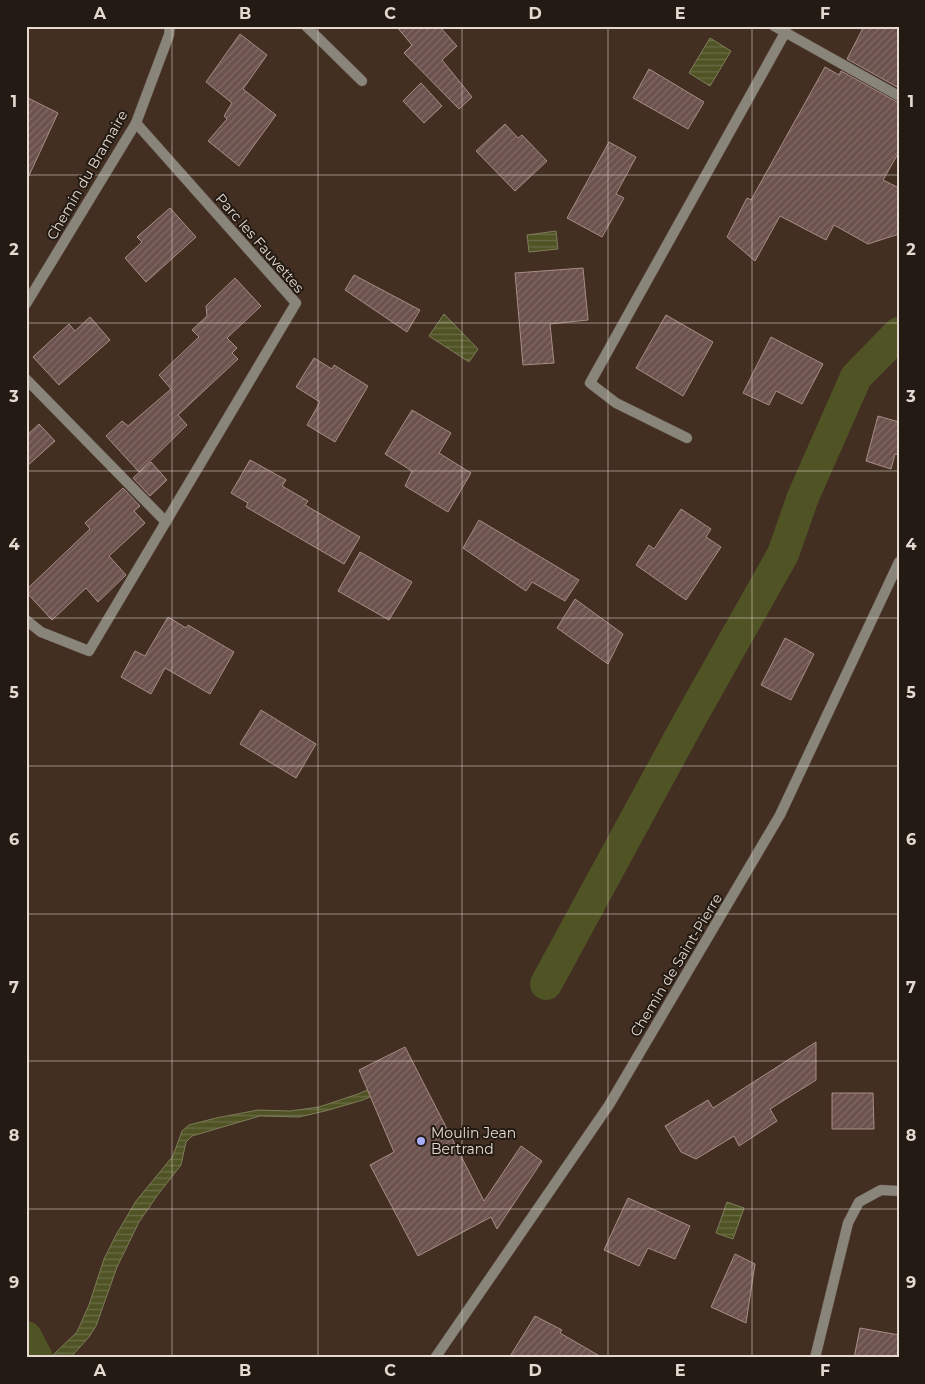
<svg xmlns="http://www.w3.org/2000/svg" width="925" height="1384" viewBox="0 0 925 1384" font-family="Montserrat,sans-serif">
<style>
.water{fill:url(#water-rules);stroke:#7d7c59}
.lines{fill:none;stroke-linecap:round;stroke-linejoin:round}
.canal{stroke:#505425;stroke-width:32}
.building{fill:url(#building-hatch);stroke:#a88c86}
.street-casing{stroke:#5f4e42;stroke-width:11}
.street{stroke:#89857b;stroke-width:10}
.grid{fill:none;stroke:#e5d9d1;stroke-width:1;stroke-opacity:0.55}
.poi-dot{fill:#aaaffb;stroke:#221a13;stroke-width:2}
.labels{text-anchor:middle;stroke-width:4;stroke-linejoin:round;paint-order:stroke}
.street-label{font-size:14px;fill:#e5d9d1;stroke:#221a13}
.poi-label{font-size:14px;fill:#e5d9d1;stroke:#221a13;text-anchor:start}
.neatline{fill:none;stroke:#e5d9d1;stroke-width:2}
.grid-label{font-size:16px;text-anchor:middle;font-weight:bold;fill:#e5d9d1}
</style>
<defs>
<pattern id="water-rules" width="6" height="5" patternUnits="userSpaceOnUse" patternTransform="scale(1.25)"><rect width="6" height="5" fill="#505425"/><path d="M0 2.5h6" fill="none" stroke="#696c44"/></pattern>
<pattern id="building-hatch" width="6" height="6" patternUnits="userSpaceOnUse" patternTransform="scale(1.25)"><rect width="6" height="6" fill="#6c524d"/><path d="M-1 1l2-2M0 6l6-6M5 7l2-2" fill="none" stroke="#816a66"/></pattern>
</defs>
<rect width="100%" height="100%" fill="#422f22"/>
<g class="water">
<polygon points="710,38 731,51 710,86 689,73"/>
<polygon points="556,231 558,249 529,252 527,235"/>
<polygon points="444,314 478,349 469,362 429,336"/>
<polygon points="377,1086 383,1091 363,1100 325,1111 299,1117 260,1116 192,1136 186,1142 181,1165 159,1193 139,1222 117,1267 96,1326 89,1337 70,1358 50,1358 77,1332 89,1305 104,1259 116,1235 136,1201 173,1156 182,1131 189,1125 216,1118 258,1110 290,1111 319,1107 358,1094"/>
<polygon points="727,1202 744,1208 733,1239 716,1233"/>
</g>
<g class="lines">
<g class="canal">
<polyline points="546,984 689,721 783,554 803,497 856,377 899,333"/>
<polyline points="26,1337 37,1358"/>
</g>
</g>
<g class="building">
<polygon points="396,26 439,26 457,46 442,60 472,97 459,109 404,53 412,45"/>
<polygon points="864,26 899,26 899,88 847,59"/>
<polygon points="240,34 267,55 243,89 276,115 239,166 208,141 227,119 224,116 232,103 206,82"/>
<polygon points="825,67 839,75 841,71 899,103 899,152 883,180 899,188 899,234 868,244 834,225 826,240 780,216 755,261 727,237 747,198 751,200"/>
<polygon points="649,69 704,102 688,129 633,98"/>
<polygon points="421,83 442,106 424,123 403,101"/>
<polygon points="26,97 58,113 26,182"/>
<polygon points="505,124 518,138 522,135 547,161 515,191 476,151"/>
<polygon points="609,142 636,157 616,194 624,198 602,237 567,218"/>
<polygon points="170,208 196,237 146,282 125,258 142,242 137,237"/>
<polygon points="583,268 588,320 550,324 554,363 523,365 515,273"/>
<polygon points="354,275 420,310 407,332 345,290"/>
<polygon points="235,278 261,306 227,338 237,348 232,353 238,359 178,415 187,425 139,472 106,436 122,421 128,426 171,389 159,375 199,337 192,330 207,316 206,306"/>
<polygon points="666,315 713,342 683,396 636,368"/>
<polygon points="90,317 110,340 59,385 33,357 69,324 75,331"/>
<polygon points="771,337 823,364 802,404 776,391 769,405 743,393"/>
<polygon points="314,358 332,369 334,365 368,386 335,442 307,425 320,402 296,387"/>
<polygon points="412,410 451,433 439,453 471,473 448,512 405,486 412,471 385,454"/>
<polygon points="878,416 899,422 899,455 895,454 891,469 866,461"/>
<polygon points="39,424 55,441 26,467 26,436"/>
<polygon points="250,460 286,480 282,486 308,501 305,505 360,537 344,564 246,507 248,503 231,493"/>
<polygon points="151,462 167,480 150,496 133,478"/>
<polygon points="123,488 140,506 134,511 145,523 109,556 126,575 98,602 86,588 52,620 26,592 26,590 90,529 85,523"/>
<polygon points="681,509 711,529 706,537 721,547 686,600 636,565 649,545 654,549"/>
<polygon points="479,520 579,580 565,601 532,582 526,591 463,548"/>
<polygon points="360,552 412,582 389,620 338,591"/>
<polygon points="575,599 623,634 608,664 557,628"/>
<polygon points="168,617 186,628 188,625 234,652 210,694 165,668 151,694 121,677 135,651 145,656"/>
<polygon points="785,638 814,654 791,700 761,685"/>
<polygon points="261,710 316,744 296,778 240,744"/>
<polygon points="816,1042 816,1080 770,1109 777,1121 739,1146 734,1136 696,1159 681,1152 665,1126 708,1100 713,1108"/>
<polygon points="405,1047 484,1201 521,1146 542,1161 497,1229 491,1217 418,1256 370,1165 394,1152 359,1070"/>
<polygon points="832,1093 873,1093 874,1129 832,1129"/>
<polygon points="628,1198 690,1226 675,1259 648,1248 639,1266 604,1250"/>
<polygon points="735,1254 755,1264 746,1323 711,1307"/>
<polygon points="535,1316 562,1330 560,1333 603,1358 509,1358"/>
<polygon points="860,1328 899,1335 899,1358 854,1358"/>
</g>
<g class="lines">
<g class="street-casing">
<g id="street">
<polyline points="306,26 362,81"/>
<polyline points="774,26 899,96"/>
<polyline points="26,304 136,123 169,35 170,26"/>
<polyline points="26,379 166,522"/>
<polyline points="687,438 616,403 590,383 786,31"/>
<polyline points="26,620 41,632 89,651 296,303 136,123"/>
<polyline points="435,1358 609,1105 780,815 899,562"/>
<polyline points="815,1358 848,1223 859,1202 881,1190 899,1191"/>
</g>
</g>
<use href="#street" class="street"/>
</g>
<path class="grid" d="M172,26V1358M318,26V1358M462,26V1358M608,26V1358M752,26V1358M26,175H899M26,323H899M26,471H899M26,618H899M26,766H899M26,914H899M26,1061H899M26,1209H899"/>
<circle class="poi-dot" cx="421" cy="1141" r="5"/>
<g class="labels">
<g class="street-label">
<text transform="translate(87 175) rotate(-60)" y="5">Chemin du Bramaire</text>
<text transform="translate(260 243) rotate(49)" y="5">Parc les Fauvettes</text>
<text transform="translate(676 965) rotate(-59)" y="5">Chemin de Saint-Pierre</text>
</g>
<g class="poi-label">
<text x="431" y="1138">Moulin Jean<tspan x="431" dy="16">Bertrand</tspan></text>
</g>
</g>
<rect width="925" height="1384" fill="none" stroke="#221a13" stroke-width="55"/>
<rect x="28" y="28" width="870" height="1328" class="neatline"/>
<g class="grid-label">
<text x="100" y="19">A</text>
<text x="245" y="19">B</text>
<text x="390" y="19">C</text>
<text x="535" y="19">D</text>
<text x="680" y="19">E</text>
<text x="825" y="19">F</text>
<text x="14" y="107">1</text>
<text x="911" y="107">1</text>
<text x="14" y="255">2</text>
<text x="911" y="255">2</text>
<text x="14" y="402">3</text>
<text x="911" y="402">3</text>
<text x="14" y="550">4</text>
<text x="911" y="550">4</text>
<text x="14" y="698">5</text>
<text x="911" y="698">5</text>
<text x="14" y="845">6</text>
<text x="911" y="845">6</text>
<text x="14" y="993">7</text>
<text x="911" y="993">7</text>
<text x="14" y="1141">8</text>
<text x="911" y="1141">8</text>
<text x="14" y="1288">9</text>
<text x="911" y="1288">9</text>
<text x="100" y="1376">A</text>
<text x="245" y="1376">B</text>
<text x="390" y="1376">C</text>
<text x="535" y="1376">D</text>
<text x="680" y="1376">E</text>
<text x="825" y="1376">F</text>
</g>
</svg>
